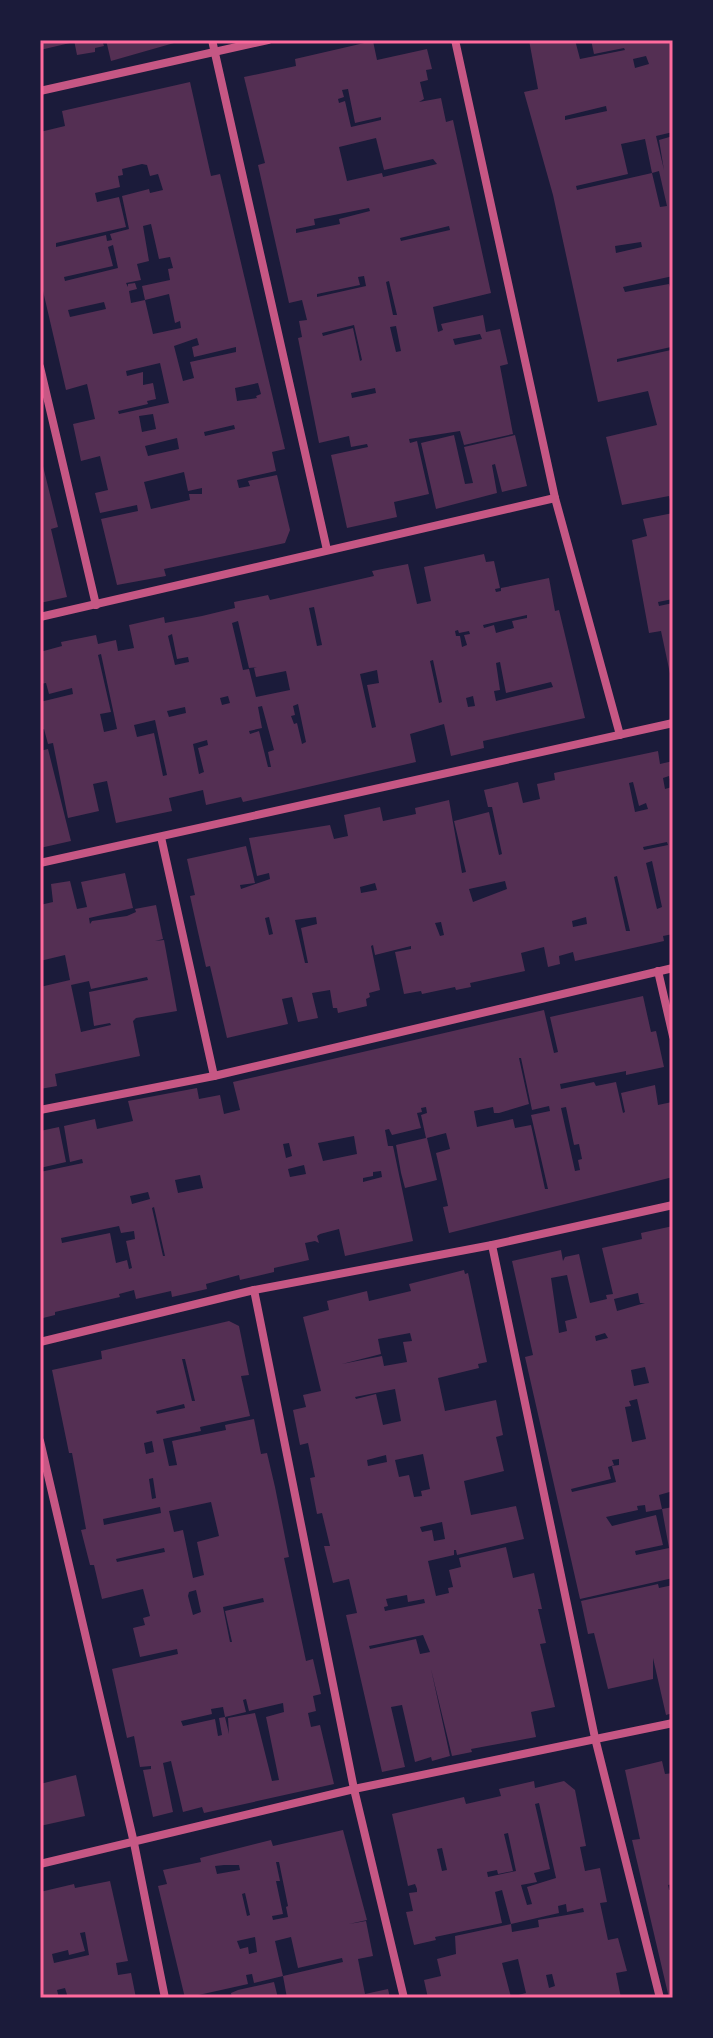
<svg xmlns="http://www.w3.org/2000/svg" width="713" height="2038" viewBox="0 0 713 2038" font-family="Poppins,sans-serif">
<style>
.building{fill:#542f53;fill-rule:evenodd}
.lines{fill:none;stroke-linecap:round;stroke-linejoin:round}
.minor{stroke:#c65784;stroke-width:8}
.neatline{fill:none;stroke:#ff6b9d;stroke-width:3}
</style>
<rect width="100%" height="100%" fill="#1b1b3a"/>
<g class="building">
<polygon points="40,40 69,40 70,43 40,50"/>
<polygon points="74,40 102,40 104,46 95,48 95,52 77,55"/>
<polygon points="106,40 181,40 181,41 111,61"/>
<path d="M529,40H575L580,59L625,50L624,48L594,54L591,40H673V132L656,136L664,170L659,140L673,136V276L623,287L625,292L669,284L673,297V511L669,496L622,505L606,437L657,425L648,391L598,402L553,195L524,92L538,89ZM646,56L649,64L635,68L633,59ZM606,106L607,111L565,120V116ZM645,139L652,173L659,171L667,206L660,207L652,173L577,190L576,186L628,174L621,144ZM641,242L642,247L616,253L615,246ZM671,347V350L617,362V359Z"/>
<path d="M373,41L377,60L427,49L432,69L426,70L428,80L420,82L424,99L419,102L441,98L446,122L453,120L491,293L433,307L438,332L443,330L441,324L483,315L486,332L500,329L508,364L500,366L513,434L464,445L460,431L409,439L410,443L417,441L429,494L394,502L397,517L347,528L331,455L368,447L367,444L351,447L349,436L319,443L298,338L302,337L299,321L307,320L302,300L289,303L258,165L265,163L244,77L296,66L295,59ZM348,89L355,123L381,117V120L351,127L345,101L339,103L338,99L344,97L342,90ZM376,138L384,170L433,159L437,164L383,177L382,173L347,181L339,147ZM369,208L370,211L339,219L340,224L296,233V229L315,225L314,219ZM449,226L450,230L401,241L400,238ZM364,276L366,286L317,297V294L360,285L358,277ZM389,281L397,315H393L386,282ZM354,325L362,360L360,361L353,328L323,336L322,333ZM396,326L401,351L396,352L390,327ZM480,334L482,339L455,345L453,339ZM375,388L376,393L352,398L351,393Z"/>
<path d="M190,82L211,176L220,174L285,449L272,452L276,471L237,480L239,488L250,486L248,481L277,475L290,530L285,543L164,569L166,576L117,585L101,519L138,511L137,505L100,513L95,493L108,490L100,456L81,461L73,424L95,419L87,384L66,390L40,278V132L65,126L62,111ZM142,164L147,165L150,176L158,174L163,190L150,193L149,189L122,196L129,229L110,234L112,240L107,241L106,235L56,247V243L126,227L119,197L97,202L95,193L120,187L118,176L123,175L122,169ZM151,224L159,259L170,257L173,268L168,269L170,280L142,286L145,300L169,294L175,323L180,321L181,328L153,334L145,300L131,303L129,291L137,289L135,283L128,284V287L126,283L141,280L137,264L149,261L143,226ZM113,245L118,268L65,281L64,277L113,266L108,247ZM104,302L106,309L70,317L68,310ZM197,338L199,345L192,347L194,357L236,347V352L190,362L194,378L183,381L174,346ZM160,363L169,403L119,414L118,411L148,404L147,401L156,399L153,383L143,385V372L127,376L126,371ZM258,383L261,394L256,396L257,398L237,401L235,388ZM153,414L156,429L142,432L139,416ZM234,425L235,429L205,436L204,432ZM177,438L179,449L148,456L145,446ZM184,472L188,491L202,488V494H189L190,500L151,509L144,482Z"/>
<polygon points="454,435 465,484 473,483 464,447 515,435 527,486 502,492 495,464 492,465 497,493 436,509 421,443"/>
<polygon points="40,454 58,527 51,529 67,597 40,603"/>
<polygon points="673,513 673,599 658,602 659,606 673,603 672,683 661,631 649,633 632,540 647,536 643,519"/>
<path d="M484,554L486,562L494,561L500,588L495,589L496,592L501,591V588L549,578L555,611L559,610L585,718L483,741L484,748L451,756L444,724L410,734L416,762L243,802L241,797L206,805L203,790L169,798L172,811L116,823L107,781L93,784L99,811L68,818L53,743L48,744L44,729L40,730V702L73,694L72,688L49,694L46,683L40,684V652L62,646L61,642L96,635L98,644L116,640L118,651L134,648L129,625L164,617L165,623L202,616L235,608L234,602L268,595L270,600L374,576L372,571L408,564L417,604L431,601L424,567ZM314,607L322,645L317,646L309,608ZM527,615V618L512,621L514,628L496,633L494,625L484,628L483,625ZM238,621L249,668L257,667L254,668L256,677L286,671L290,690L256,697L249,669L243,670L232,623ZM458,630L459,633L469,631L470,634L464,635L467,645L462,647L460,636H456L455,631ZM172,634L177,659L188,657L189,662L175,665L168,636ZM101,654L117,729L104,732L100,714L111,712L98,655ZM433,660L442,702L439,703L430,661ZM500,662L506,693L551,682L553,687L496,701L494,691L500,690L496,663ZM377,670L379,683L367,685L376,727L372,728L360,674ZM228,696L230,703L222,705L220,698ZM473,696L475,706L468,707L466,698ZM298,704L306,742L302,744L297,723L294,724L291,716L295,715L293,706ZM262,706L274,750L268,752L271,767H268L259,731L250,734L249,731L262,728L258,707ZM185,707L186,713L169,717L167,711ZM155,720L167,775L163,776L154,733L137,737L134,725ZM207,740L208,745L198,748L204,772L199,774L193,744Z"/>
<polygon points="48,749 71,841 40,848 40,751"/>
<path d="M658,751L660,764L673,761V934L663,936L664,941L575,961L573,952L559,956L560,964L548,967L544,947L521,953L525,971L470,983L471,987L456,990L455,987L422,994L421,991L404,994L395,952L411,949V946L375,955L373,945L371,946L380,990L369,993L370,997L366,999L367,1006L338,1013L337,1008H333L330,990L312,993L318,1018L298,1022L292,997L282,999L288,1024L227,1038L210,966L206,967L198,932L190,896L195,895L187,859L246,846L255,883L240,885L241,889L270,879L269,873L257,876L249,838L330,825L334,839L348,836L344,815L380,807L383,821L416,814L415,808L449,800L462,873L466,872L454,821L489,812L499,855L502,854L492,807H488L484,790L518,782L523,803L540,799L537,784L555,780L554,773ZM669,776L672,787L665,789L663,778ZM633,782L639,806L646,803L648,809L635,812L629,783ZM667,842L668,845L644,850L643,847ZM652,861L662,907L657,909L646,863ZM617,876L630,931H626L614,877ZM505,881L507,889L473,902L469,889ZM375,883L377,890L361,893L360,887ZM269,917L273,934L269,935L265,918ZM316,917L317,924L301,928L308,963H305L295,920ZM586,917L587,924L573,927L572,921ZM441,922L444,935L440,936L435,923Z"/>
<path d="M125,873L133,908L89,918L90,924L92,921L127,916L136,912L135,909L156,905L163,939L155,941L164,940L177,1011L136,1018L133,1021L140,1056L55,1074L57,1086L40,1089V987L70,980L65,955L40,961V905L53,902L51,884L70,881L77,909L87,907L81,882ZM147,977L148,980L89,992L94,1026L110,1023L111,1025L81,1032L71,985L89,981L91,989Z"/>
<path d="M643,996L651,1032L656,1031L664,1067L626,1075V1071L560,1084L561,1089L594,1082L596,1086L616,1082L623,1113L625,1112L621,1093L655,1085L658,1105L672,1102L673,1107V1177L449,1233L443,1207L448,1206L436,1153L450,1149L446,1133L427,1138L437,1180L405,1188L401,1173L396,1145L426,1138L421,1115L427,1113L426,1107L421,1108L422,1112L417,1113L421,1128L392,1135L389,1129L385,1130L388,1146H393L413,1241L345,1256L339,1229L320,1234L317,1236L319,1243L315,1241L305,1243L309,1260L274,1268V1272L240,1280L239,1275L206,1284L207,1289L172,1297L171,1291L136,1299L134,1290L119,1294L120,1297L55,1312V1315L43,1318L40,1315V1172L83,1163L82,1159L70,1162L64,1126L95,1119L97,1129L133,1121L128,1101L197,1088L199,1099L220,1095L224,1114L240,1110L233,1082L544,1010L554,1053L558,1052L550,1017ZM519,1058H521L532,1110L549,1106L550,1111L531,1115L548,1189H545L531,1125L515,1128L513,1119L477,1127L474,1111L493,1107L494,1113H499L529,1104ZM566,1107L574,1145L579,1144L582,1159L578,1160L580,1170L575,1171L561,1108ZM354,1136L357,1154L323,1161L318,1143ZM289,1143L292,1156L286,1158L283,1144ZM304,1165L306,1174L290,1177L288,1169ZM381,1171L382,1177L363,1182V1178L373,1176V1172ZM200,1175L203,1188L178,1193L175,1180ZM148,1192L150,1199L132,1204L130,1196ZM154,1207L165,1256H163L152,1208ZM119,1226L121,1233L134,1231L135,1239L126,1241L132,1268L129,1269L127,1260L116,1263L110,1233L62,1243L61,1238Z"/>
<polygon points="59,1127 66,1162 40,1168 40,1131"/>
<path d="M673,1226V1491L659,1495L662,1509L673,1507V1578L580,1599L525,1357L533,1355L512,1261L561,1250L563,1261L565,1257L579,1254L590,1303L607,1299L606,1295L613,1294L602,1248L642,1239L641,1233ZM567,1275L577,1318L565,1321L567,1331L559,1333L551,1278ZM638,1293L640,1303H645L617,1311L614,1299ZM605,1333L608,1338L596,1341L595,1336ZM645,1367L649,1383L634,1386L631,1370ZM637,1399L646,1439L632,1442L625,1407L631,1406L629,1401ZM619,1459V1465L612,1466L616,1482L572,1492L571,1489L611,1479L608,1467L614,1465L612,1460ZM645,1505L646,1512L662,1509L669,1548L636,1555L635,1551L663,1545L656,1515L612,1526L606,1517L638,1510L637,1506Z"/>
<path d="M464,1270L465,1274L468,1273L487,1362L478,1364L479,1368L438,1378L445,1411L496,1400L503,1435L496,1437L504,1471L464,1481L471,1515L516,1506L524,1539L457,1555L456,1550H454V1555L428,1561L436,1596L449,1593L448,1588L453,1587L449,1570L461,1567L459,1558L506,1547L513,1578L534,1573L542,1609H538L546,1643L540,1644L555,1707L531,1712L536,1737L471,1749L472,1752L452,1756L431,1669L450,1756L432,1761L431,1757L415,1762L402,1705L391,1707L405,1767L382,1772L346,1615L357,1613L349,1579L333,1583L324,1546H330L322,1513L317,1514L310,1478L315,1477L308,1443L300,1445L293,1410L306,1407L303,1395L321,1391L303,1317L329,1310L327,1301L367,1291L369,1301L411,1291L409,1284ZM410,1333L412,1341L403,1342L407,1362L384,1366L382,1356L342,1364L381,1354L378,1339ZM395,1389L401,1421L383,1425L376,1394L356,1399L355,1397ZM423,1454L430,1489L421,1491L422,1496L414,1497L409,1475L399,1477L395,1460ZM386,1455L387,1462L368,1466L367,1460ZM442,1522L445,1539L434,1541L432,1530L422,1532L420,1527ZM407,1595L408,1602L424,1599L425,1603L385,1611L384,1607L388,1606L386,1599ZM423,1635L430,1652L420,1654L416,1639L370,1649L369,1646Z"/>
<path d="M229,1321L239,1326L249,1375L241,1376L250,1416L200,1427L201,1431L163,1439L169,1466L177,1465L172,1441L226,1430L225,1425L254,1419L261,1454L267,1453L275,1487L289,1557L284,1558L306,1661L313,1659L321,1694L313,1696L316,1711L308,1713L311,1727L320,1725L334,1784L204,1813L202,1807L183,1812L171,1761L163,1763L173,1812L153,1817L143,1770L151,1769V1766L140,1767L134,1736L127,1738L112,1669L178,1654L177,1649L140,1657L133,1628L145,1625L143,1618L150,1616L143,1589L102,1599L94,1565H90L81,1530L86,1529L72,1453H69L52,1370L102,1359L101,1351ZM182,1359H185L195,1401H192ZM184,1404L185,1408L157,1414L156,1411ZM152,1441L154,1452L146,1454L144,1443ZM153,1478L156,1498L152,1499L149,1479ZM211,1502L219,1536L197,1542L204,1575L193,1578L183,1530L174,1532L169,1511ZM160,1507L161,1513L104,1525L103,1519ZM164,1548L165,1552L117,1562L116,1559ZM196,1590L201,1612L193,1615L188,1596L189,1592ZM263,1598L264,1602L225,1611L232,1642H230L223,1607ZM246,1699L249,1711L283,1703L284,1712L266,1717L279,1780L272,1781L255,1713L228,1718L229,1734L225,1717L246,1712L243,1700ZM223,1707L225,1717L219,1718L222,1735L218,1736L215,1719L183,1726L181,1721L212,1714L211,1709Z"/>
<polygon points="658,1584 659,1588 673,1585 673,1713 666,1715 653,1658 653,1679 608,1689 594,1633 588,1634 581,1601"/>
<polygon points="662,1761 665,1774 673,1773 673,1884 668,1885 669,1890 673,1889 673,1998 669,1998 632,1840 640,1839 625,1770"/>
<polygon points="76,1775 85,1816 40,1826 40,1784"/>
<path d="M534,1781L535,1788L564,1781L575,1790L586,1846L580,1847L585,1871L600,1868L607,1902L600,1903L608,1940L618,1938L627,1971L616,1973L621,1998H428L424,1980L441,1976L437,1959L456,1954L455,1936L511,1924L512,1932L539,1927L538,1920L584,1912L583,1908L567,1912L566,1904L558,1906L559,1913L511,1924L502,1890L495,1892L502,1923L435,1937L436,1940L414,1945L406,1912L413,1911L409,1893L417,1892V1889L415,1884L408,1886L392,1814L464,1797L466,1804L501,1796L499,1789ZM539,1803L556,1878L527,1887L532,1904L527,1905L521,1885L537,1882L534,1873L550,1869L535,1804ZM508,1833L516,1871L488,1877L487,1872L497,1870L498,1874L513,1871L504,1834ZM442,1848L447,1870L442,1871L437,1849ZM518,1959L526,1993L511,1997L502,1963ZM552,1974L555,1986L549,1988L546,1975Z"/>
<path d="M343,1830L367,1920L349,1924L366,1921L373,1956L358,1959L365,1994L388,1989L390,1998H287L283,1976L343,1962L342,1958L298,1968L291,1937L275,1941L283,1976L254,1983L252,1974L246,1975L248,1984L185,1998L158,1886L167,1884L163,1870L201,1862L200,1858L271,1840L273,1846ZM276,1862H279L288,1906L286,1907L288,1917L273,1920L272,1916L283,1914L276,1881H280ZM224,1865H239L240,1870L217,1874L215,1866ZM245,1893L250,1915L247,1916L242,1894ZM255,1937L257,1952L249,1954L248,1947L240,1949L237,1941Z"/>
<path d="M110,1881L128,1961L116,1963L118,1975L131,1973L136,1998H68L65,1988L57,1990L59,1998H42L40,1892L74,1884L75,1888ZM85,1932L89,1955L54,1963L52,1954L68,1950L69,1955L85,1951L80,1933Z"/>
<polygon points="274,1982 278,1998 232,1998 231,1993 238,1990"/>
</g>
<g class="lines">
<g class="minor">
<polyline points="212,40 327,550"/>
<polyline points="455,40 555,498 620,735"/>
<polyline points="40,91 268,40"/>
<polyline points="40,367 96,605"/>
<polyline points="40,617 555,498"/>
<polyline points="161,837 214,1076"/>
<polyline points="40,863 673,723"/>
<polyline points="658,971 673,1036"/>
<polyline points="40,1110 214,1076 673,968"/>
<polyline points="492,1245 595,1738 660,1998"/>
<polyline points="254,1290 354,1789 404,1998"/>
<polyline points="40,1342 254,1290 492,1245 673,1205"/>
<polyline points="40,1441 134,1843 165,1998"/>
<polyline points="40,1864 354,1789 673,1723"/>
</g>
</g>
<rect width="713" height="2038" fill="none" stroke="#1b1b3a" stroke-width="84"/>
<rect x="42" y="42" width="629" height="1954" class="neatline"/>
</svg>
